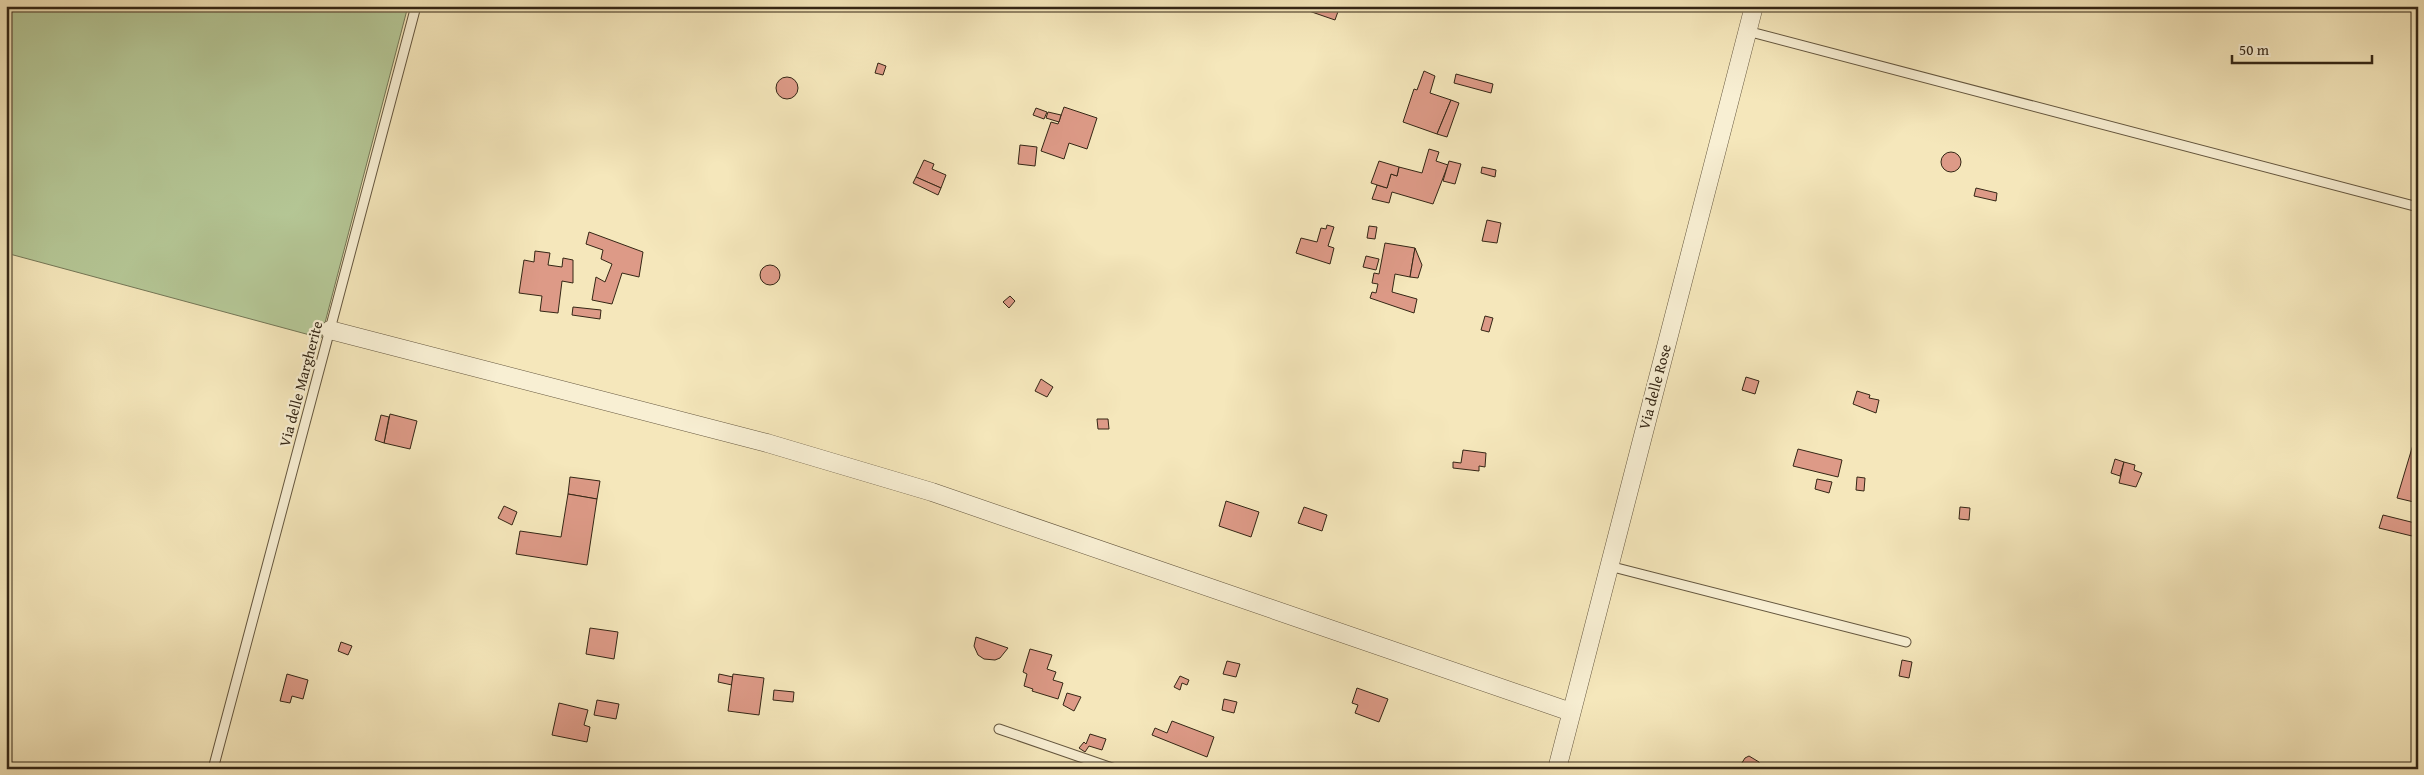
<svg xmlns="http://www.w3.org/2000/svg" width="2424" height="775" viewBox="0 0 2424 775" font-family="'Gentium Book Plus',serif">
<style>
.green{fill:#b5c796;stroke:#747656}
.building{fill:#dd9a87;stroke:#342615}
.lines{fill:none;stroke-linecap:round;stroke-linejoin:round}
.lane-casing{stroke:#64563e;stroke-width:11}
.street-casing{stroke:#64563e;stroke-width:19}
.lane{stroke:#f8efd3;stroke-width:9}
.street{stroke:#f8efd3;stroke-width:18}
.labels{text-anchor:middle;stroke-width:4.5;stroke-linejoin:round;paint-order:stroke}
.street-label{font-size:15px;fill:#342615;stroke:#f8efd3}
</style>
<rect width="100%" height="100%" fill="#f5e7bb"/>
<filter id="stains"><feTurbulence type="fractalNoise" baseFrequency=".004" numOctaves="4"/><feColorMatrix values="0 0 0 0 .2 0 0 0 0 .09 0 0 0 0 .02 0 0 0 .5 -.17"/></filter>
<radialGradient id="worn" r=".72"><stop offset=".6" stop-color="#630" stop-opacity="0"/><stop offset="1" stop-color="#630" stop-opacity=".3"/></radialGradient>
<polygon class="green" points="6,6 408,6 321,338 6,253"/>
<g class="building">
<polygon points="1307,6 1340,6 1335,20 1306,10"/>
<polygon points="878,63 886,66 883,75 875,73"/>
<polygon points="1424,71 1435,76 1430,93 1451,100 1437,134 1403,122 1414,89 1417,90"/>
<polygon points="1456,74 1493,84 1491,93 1454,83"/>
<circle cx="787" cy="88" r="11"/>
<polygon points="1451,100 1459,103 1447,137 1437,134"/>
<polygon points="1064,107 1097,118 1087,149 1069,143 1064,159 1041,151 1051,122 1058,124"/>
<polygon points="1036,108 1047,112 1044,119 1033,115"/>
<polygon points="1048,112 1061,115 1059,122 1046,118"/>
<polygon points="1020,145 1037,147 1035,166 1018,164"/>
<polygon points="1429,149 1439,152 1436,161 1448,165 1433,204 1392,192 1389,203 1372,199 1377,185 1387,188 1391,174 1397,176 1399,167 1422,173"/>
<circle cx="1951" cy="162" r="10"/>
<polygon points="924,160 934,164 932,169 946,175 941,188 916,177"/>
<polygon points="1379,161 1399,167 1397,176 1391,174 1387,188 1371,183"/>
<polygon points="1449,161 1461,164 1455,184 1443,181"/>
<polygon points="1482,167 1496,170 1495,177 1481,173"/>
<polygon points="916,177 941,188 938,195 913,183"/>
<polygon points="1976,188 1997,193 1996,201 1974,196"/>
<polygon points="1487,220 1501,223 1497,243 1482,241"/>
<polygon points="1327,225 1334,227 1328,246 1334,248 1330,264 1296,253 1301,238 1317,242 1321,228 1326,229"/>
<polygon points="1369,226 1377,227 1375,239 1367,238"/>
<polygon points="589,232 643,252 639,277 622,273 612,304 592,300 596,277 605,282 612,264 601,259 603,250 586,244"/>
<polygon points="1385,243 1415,248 1410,277 1395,274 1392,292 1417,299 1414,313 1370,298 1372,292 1376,293 1378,284 1372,283 1374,273 1379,274"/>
<polygon points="1415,248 1422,265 1418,278 1410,277"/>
<polygon points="535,251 550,253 548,265 562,267 563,258 573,260 573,283 562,281 558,313 540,311 542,296 519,293 524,260 534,262"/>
<polygon points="1366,256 1379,259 1376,270 1363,267"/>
<circle cx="770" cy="275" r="10"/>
<polygon points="1010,296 1015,301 1009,308 1003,302"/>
<polygon points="573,307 601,310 600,319 572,315"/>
<polygon points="1485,316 1493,318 1489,332 1481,330"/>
<polygon points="1746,377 1759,381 1755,394 1742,390"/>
<polygon points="1041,379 1053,387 1047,397 1035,391"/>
<polygon points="1857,391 1870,395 1869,398 1879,400 1876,413 1853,404"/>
<polygon points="390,414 417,421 410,449 384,443"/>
<polygon points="381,415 389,417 384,443 375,440"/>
<polygon points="1097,419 1108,419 1109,429 1098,429"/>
<polygon points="2415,438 2418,438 2418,503 2397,498"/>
<polygon points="1798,449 1842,460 1838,477 1793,466"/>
<polygon points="1463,450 1486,453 1485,467 1479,466 1479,471 1453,468 1453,462 1461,463"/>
<polygon points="2115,459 2124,462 2120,476 2111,473"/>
<polygon points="2124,462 2135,465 2134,470 2142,473 2136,487 2119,483"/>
<polygon points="570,477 600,481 597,499 568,494"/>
<polygon points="1857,477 1865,478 1864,491 1856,490"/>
<polygon points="1817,479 1832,482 1829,493 1815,489"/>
<polygon points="568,494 597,499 587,565 516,554 520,531 561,537"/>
<polygon points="1226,501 1259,512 1251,537 1219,526"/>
<polygon points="504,506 517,512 512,525 498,518"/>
<polygon points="1304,507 1327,515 1322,531 1298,523"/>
<polygon points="1960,507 1970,508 1969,520 1959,519"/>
<polygon points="2383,515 2415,523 2412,536 2379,528"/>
<polygon points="590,628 618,632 614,659 586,654"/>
<polygon points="976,637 1008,648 1000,658 995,660 984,659 978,655 974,646"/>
<polygon points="341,642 352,646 348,655 338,651"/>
<polygon points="1030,649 1052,655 1047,669 1056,672 1053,680 1063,683 1058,699 1032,691 1033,689 1024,686 1027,674 1023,672"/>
<polygon points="1902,660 1912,662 1909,678 1899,676"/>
<polygon points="1227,661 1240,664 1236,677 1223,674"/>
<polygon points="287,674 308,680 303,699 292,696 290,703 280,701"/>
<polygon points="719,674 733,677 732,685 718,682"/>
<polygon points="733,674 764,678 759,715 728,711"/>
<polygon points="1180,676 1189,680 1187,685 1182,683 1180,690 1174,687"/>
<polygon points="1357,688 1388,699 1379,722 1355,713 1358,705 1352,703"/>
<polygon points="774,690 794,692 793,702 773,700"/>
<polygon points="1067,693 1081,697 1074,711 1063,705"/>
<polygon points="1224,699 1237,702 1234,713 1222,710"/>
<polygon points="597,700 619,704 616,719 594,715"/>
<polygon points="559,703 588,710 584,725 590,727 587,742 552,735"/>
<polygon points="1172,721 1214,737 1207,757 1152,735 1155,728 1167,733"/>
<polygon points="1090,734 1106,739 1102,750 1089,746 1085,752 1079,748 1084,742 1086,744"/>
<polygon points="1749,756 1759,762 1761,769 1738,769 1745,758"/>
</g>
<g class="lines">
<g class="lane-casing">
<g id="lane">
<polyline points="1747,31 2418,207"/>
<polyline points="1609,566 1906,642"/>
<polyline points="999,729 1115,769"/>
<polyline points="213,769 416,6"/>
</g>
</g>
<g class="street-casing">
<g id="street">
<polyline points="330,330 767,443 932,492 1571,712"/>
<polyline points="1557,769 1754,6"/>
</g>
</g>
<use href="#lane" class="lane"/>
<use href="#street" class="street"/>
</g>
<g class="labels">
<g class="street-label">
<text transform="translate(301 384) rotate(-75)" y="5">Via delle Margherite</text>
<text transform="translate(1655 387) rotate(-75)" y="5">Via delle Rose</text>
</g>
</g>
<rect width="2424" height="775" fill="none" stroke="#f5e7bb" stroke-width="25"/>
<rect x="8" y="8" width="2409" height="760" fill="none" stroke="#342615" stroke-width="2.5"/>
<rect x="12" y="12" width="2399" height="750" fill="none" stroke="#342615"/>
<path d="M2232 55v8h140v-8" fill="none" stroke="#342615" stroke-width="2.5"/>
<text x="2239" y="55" font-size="15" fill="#342615" stroke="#f8efd3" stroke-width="4" paint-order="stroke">50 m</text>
<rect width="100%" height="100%" filter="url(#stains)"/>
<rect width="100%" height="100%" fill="url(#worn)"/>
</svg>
